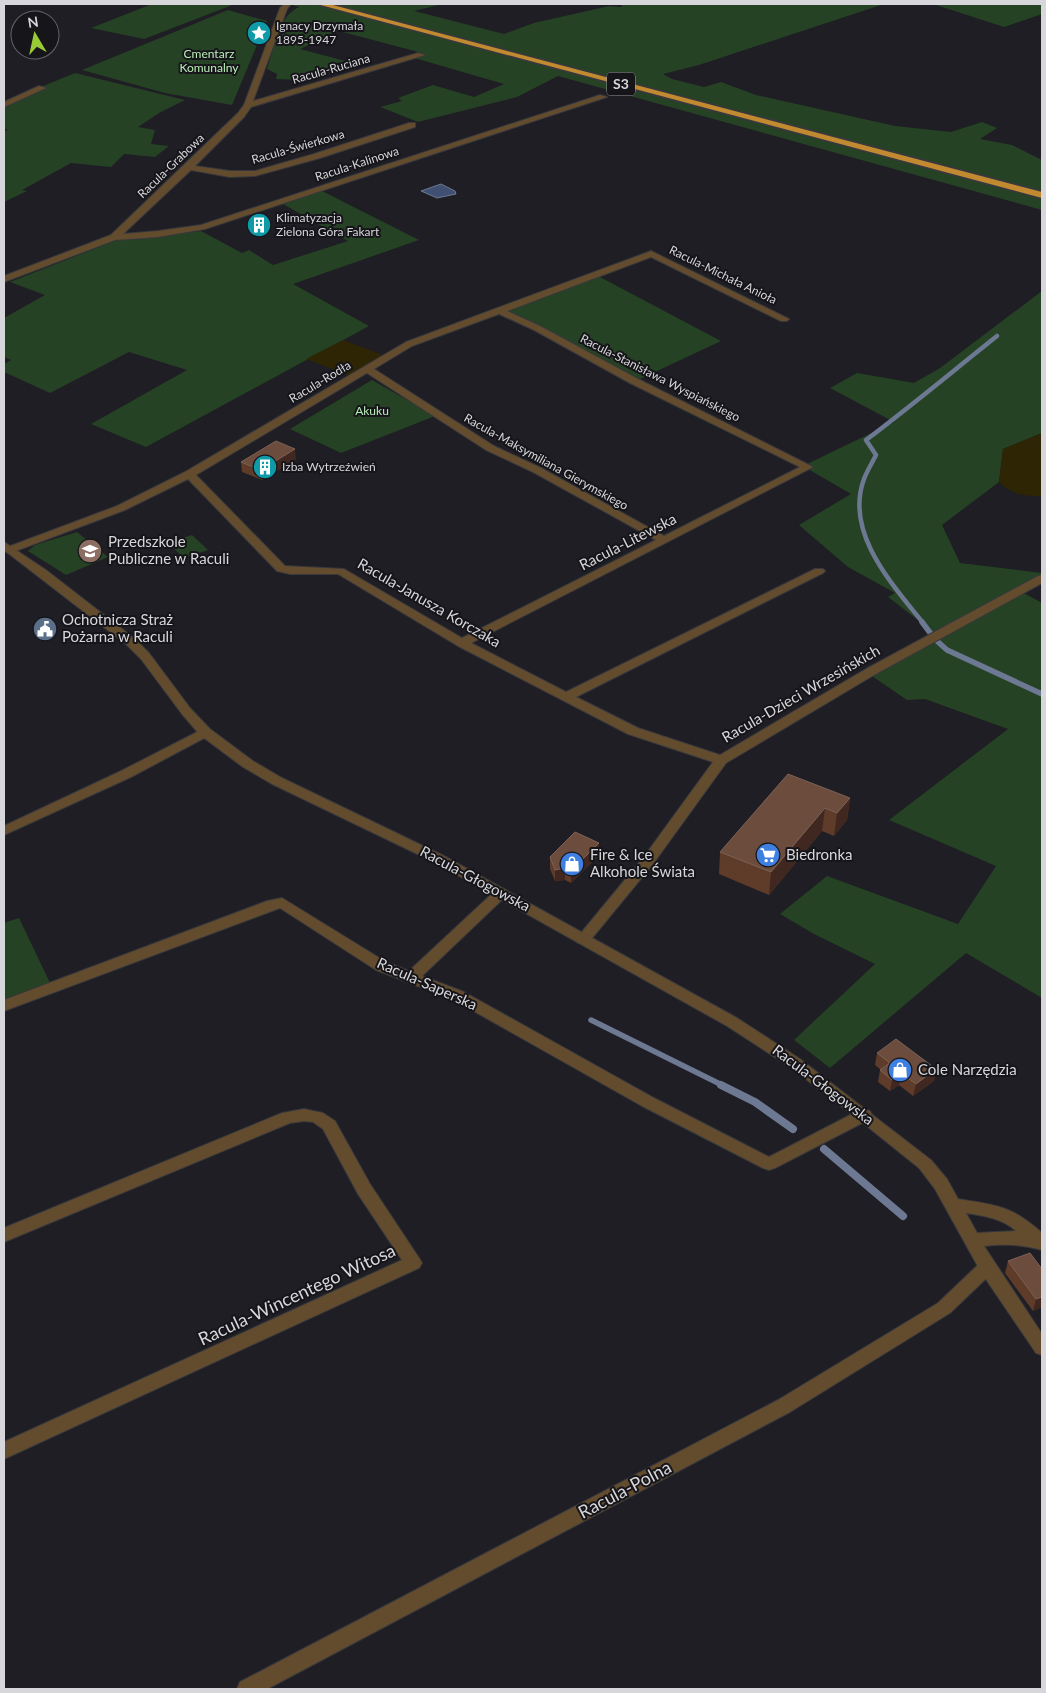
<svg xmlns="http://www.w3.org/2000/svg" width="1046" height="1693" viewBox="0 0 1046 1693" font-family="Lato,sans-serif">
<style>
.green{fill:#264224}
.sand{fill:#2d2504}
.water{fill:#3f5073;stroke:#6d7892}
.lines{fill:none;stroke-linecap:round;stroke-linejoin:round}
.stream-far2{stroke:#6d7892;stroke-width:4.5}
.stream-far1{stroke:#6d7892;stroke-width:5.5}
.stream{stroke:#6d7892;stroke-width:8}
.minor-casing{stroke:#38383e;stroke-width:2}
.tertiary-casing{stroke:#38383e;stroke-width:2}
.motorway-casing{stroke:#38383e;stroke-width:3}
.minor{fill:#624c2d;fill-rule:evenodd}
.tertiary{fill:#624c2d;fill-rule:evenodd}
.motorway{fill:#c18930;fill-rule:evenodd}
.wall{fill:#5f3b2a}
.shaded-wall{fill:#402820}
.building{fill:#6c4c3d;stroke:#7d6156}
.labels{text-anchor:middle;stroke-width:4;stroke-linejoin:round;paint-order:stroke}
.far-poi-label{font-size:12px;fill:#d7d7db;stroke:#15151a;text-anchor:start}
.far-park-label{font-size:12px;fill:#b9edb5;stroke:#15151a}
.far-street-label{font-size:12px;fill:#d7d7db;stroke:#15151a}
.shield{fill:#15151a;stroke:#9d9da1;stroke-width:1}
.shield-label{font-size:14px;font-weight:bold;fill:#d7d7db}
.poi-label{font-size:15px;fill:#d7d7db;stroke:#15151a;text-anchor:start}
.street-label{font-size:15px;fill:#d7d7db;stroke:#15151a}
.near-street-label{font-size:18px;fill:#d7d7db;stroke:#15151a}
</style>
<rect width="100%" height="100%" fill="#1e1e24"/>
<g class="green">
<polygon points="152,4 235,4 144,39 91,28"/>
<path d="M289,4H443L414,11L504,34L534,23L609,6L621,7L623,4H884L699,65L663,74L672,79L704,87L721,82L756,95L895,126L951,132L982,122L997,128L980,139L1012,145L1042,160V210L558,76L517,97L418,122L380,107L402,101L398,98L433,85L474,97L504,84L411,57L422,53L339,31L300,49L360,65L301,80L276,79L277,74L267,69C274,48 278,16 299,7Z"/>
<polygon points="933,4 1042,4 1042,14 1004,27"/>
<polygon points="228,10 267,21 232,105 165,93 82,70"/>
<polygon points="75,73 185,100 159,113 138,127 155,130 151,144 169,146 155,157 124,154 111,167 71,163 22,190 27,191 4,202 4,131 8,130 4,128 4,102"/>
<polygon points="322,191 419,240 293,284 369,326 146,447 91,424 187,370 129,352 50,393 4,372 4,364 11,360 4,357 4,318 45,295 10,282 117,240 201,231 242,253 249,250 273,265 348,241 283,204"/>
<polygon points="598,276 721,341 640,379 507,311"/>
<polygon points="1042,291 1042,433 1003,449 999,482 942,525 960,563 1042,573 1042,581 1024,593 1042,603 1042,998 966,953 830,1068 794,1040 875,964 814,934 780,914 827,876 958,924 996,866 889,820 1008,729 925,699 907,700 869,674 935,638 923,624 888,597 895,593 848,567 799,525 851,494 803,466 894,422 830,388 857,373 914,383 940,368"/>
<polygon points="372,380 435,416 341,453 290,429"/>
<polygon points="77,532 108,557 66,575 28,551 35,545"/>
<polygon points="192,535 208,550 184,558 168,543"/>
<polygon points="19,918 51,985 4,1002 4,923"/>
</g>
<g class="sand">
<polygon points="343,340 383,355 350,376 306,359"/>
<path d="M1042,433V496C1023,496 1013,495 999,482L1003,449Z"/>
</g>
<polygon class="water" points="441,184 455,191 456,194 437,198 421,191"/>
<g class="lines">
<path class="stream-far2" d="M923,623C893,585 844,533 864,479C867,471 872,463 876,455L866,440C911,406 953,371 997,336"/>
<g class="stream-far1">
<polyline points="922,622 931,634"/>
<polyline points="937,641 947,650 1042,694"/>
<polyline points="591,1020 724,1086"/>
</g>
<g class="stream">
<polyline points="721,1085 755,1102 793,1129"/>
<polyline points="824,1149 903,1216"/>
</g>
<g class="minor-casing">
<g id="minor">
<polygon points="284,4 291,4 287,9 253,101 418,53 425,55 251,107 244,117 195,166 230,171 255,171 314,154 409,123 415,123 415,127 320,158 255,176 230,177 191,170 123,234 158,231 201,225 600,95 607,97 205,229 158,237 115,240 4,282 4,276 111,235 238,113 244,105 280,8"/>
<polygon points="39,86 46,88 4,107 4,102"/>
<path d="M651,251L789,319L787,321H781L651,257L507,311L540,326L638,379L813,467L471,643L566,692L815,569H823L825,571L823,573L576,697L638,728L720,755L866,669L1038,576L1042,575V583L874,675L726,763L653,864L588,943H578L576,939L643,858L713,762L628,734L458,646L338,574H290L277,571L188,479L125,510L13,552L9,553L4,551L5,548L117,506L185,472L406,342ZM499,314L534,330L630,383L800,467L664,536L541,468L494,446L374,369L412,346ZM367,373L486,450L533,472L656,540L462,638L344,569L285,566L196,475Z"/>
<polygon points="205,728 210,729 211,732 210,735 131,777 4,835 4,826 121,771"/>
<polygon points="501,888 506,890 508,893 506,896 422,976 464,992 654,1098 769,1157 858,1111 864,1109 870,1111 872,1115 870,1119 775,1168 769,1170 763,1168 642,1106 454,1000 376,970 280,908 4,1011 4,1000 267,901 282,898 386,962 409,971 496,890"/>
<polygon points="304,1109 323,1113 335,1121 370,1184 419,1258 422,1263 419,1268 4,1459 4,1442 402,1260 358,1194 323,1129 313,1122 304,1121 290,1123 4,1242 4,1228 282,1113"/>
<polygon points="987,1260 993,1262 996,1267 993,1272 950,1313 790,1412 267,1689 237,1689 240,1682 778,1400 938,1303 981,1262"/>
</g>
</g>
<g class="tertiary-casing">
<path id="tertiary" d="M4,542L46,570L135,639L149,653L190,708L210,729L253,761L282,778L444,856L737,1018L800,1059L931,1160L947,1179L958,1199C997,1205 1012,1206 1042,1233V1250C1022,1244 1005,1244 984,1246L1042,1334V1355L1036,1353L981,1272L935,1189L919,1168L858,1119L790,1067L727,1026L434,862L272,784L243,767L200,735L182,714L141,659L127,645L4,550ZM966,1213C984,1216 1002,1218 1016,1231L977,1233Z"/>
</g>
<g class="motorway-casing">
<polygon id="motorway" points="317,4 329,4 1042,192 1042,198"/>
</g>
<use href="#minor" class="minor"/>
<use href="#tertiary" class="tertiary"/>
<use href="#motorway" class="motorway"/>
</g>
<g class="wall">
<polygon points="296,459 262,480 242,472 241,462"/>
<polygon points="850,798 847,820 834,836 822,831 769,895 719,874 720,852"/>
<polygon points="599,843 599,855 571,883 565,880 555,881 550,869 550,857"/>
<polygon points="877,1053 936,1069 934,1081 913,1096 899,1085 890,1091 878,1082 880,1070 881,1070 875,1065"/>
<polygon points="1008,1261 1042,1269 1042,1307 1033,1311 1005,1273"/>
</g>
<g class="shaded-wall">
<polygon points="295,449 296,459 262,480 261,470"/>
<polygon points="850,798 847,820 834,836 837,813"/>
<polygon points="825,808 822,831 769,895 771,872"/>
<polygon points="599,843 599,855 571,883 571,871"/>
<polygon points="565,868 565,880 555,881 555,870"/>
<polygon points="936,1069 934,1081 913,1096 916,1084"/>
<polygon points="901,1073 899,1085 890,1091 892,1080"/>
<polygon points="1042,1297 1042,1307 1033,1311 1036,1299"/>
</g>
<g class="building">
<polygon points="276,441 295,449 261,470 241,462"/>
<polygon points="788,774 850,798 837,813 825,808 771,872 720,852"/>
<polygon points="575,832 599,843 571,871 565,868 555,870 550,857"/>
<polygon points="896,1039 936,1069 916,1084 901,1073 892,1080 880,1070 890,1063 877,1053"/>
<polygon points="1030,1253 1042,1269 1042,1297 1036,1299 1008,1261"/>
</g>
<defs>
<g id="sight-disc" transform="scale(1.25)"><circle r="9.5" fill="#0f9aa8" stroke="#15151a"/><path d="M0-6L1.8-2.2L6-1.7L2.9 1.2L3.7 5.4L0 3.3L-3.7 5.4L-2.9 1.2L-6-1.7L-1.8-2.2Z" fill="#fff"/></g>
<g id="building-disc" transform="scale(1.25)"><circle r="9.5" fill="#0f9aa8" stroke="#15151a"/><path d="M-4-6H4V6H1V3H-1V6H-4ZM-2.5-4.3h1.7v1.8h-1.7ZM.8-4.3h1.7v1.8H.8ZM-2.5-1h1.7V.8h-1.7ZM.8-1h1.7V.8H.8Z" fill="#fff"/></g>
<g id="school-disc" transform="scale(1.25)"><circle r="9.5" fill="#8d6e63" stroke="#15151a"/><path d="M0-5L7-2L0 1L-7-2ZM-4 1L0 2.5L4 1V4Q0 6-4 4Z" fill="#fff"/></g>
<g id="civic-disc" transform="scale(1.25)"><circle r="9.5" fill="#5c6f8a" stroke="#15151a"/><path d="M-.6-6.5H3V-4.5H.6V-3L4-1V1h2V6H-6V1h2V-1L-.6-3ZM-1.2 2.5V6h2.4V2.5Z" fill="#fff"/></g>
<g id="supermarket-disc" transform="scale(1.25)"><circle r="9.5" fill="#3f7fe0" stroke="#15151a"/><path d="M-6-5.5h2.5l.6 2H6L4.5 2H-2.5L-4.4-4H-6ZM-1.5 3.2a1.3 1.3 0 1 0 .1 0ZM3 3.2a1.3 1.3 0 1 0 .1 0Z" fill="#fff"/></g>
<g id="shop-disc" transform="scale(1.25)"><circle r="9.5" fill="#3f7fe0" stroke="#15151a"/><path d="M-5-2.5h2.3a2.7 3.5 0 0 1 5.4 0H5L5.5 6h-11ZM-1.5-2.5h3a1.5 2.3 0 0 0-3 0Z" fill="#fff"/></g>
</defs>
<g fill-rule="evenodd">
<use href="#sight-disc" x="259" y="33"/>
<use href="#building-disc" x="259" y="225"/>
<use href="#building-disc" x="265" y="467"/>
<use href="#school-disc" x="90" y="551"/>
<use href="#civic-disc" x="45" y="629"/>
<use href="#supermarket-disc" x="768" y="855"/>
<use href="#shop-disc" x="572" y="864"/>
<use href="#shop-disc" x="900" y="1070"/>
</g>
<g class="labels">
<g class="far-poi-label">
<text x="276" y="30">Ignacy Drzymała<tspan x="276" dy="14">1895-1947</tspan></text>
<text x="276" y="222">Klimatyzacja<tspan x="276" dy="14">Zielona Góra Fakart</tspan></text>
<text x="282" y="471">Izba Wytrzeźwień</text>
</g>
<g class="far-park-label">
<text x="209" y="58">Cmentarz<tspan x="209" dy="14">Komunalny</tspan></text>
<text x="372" y="415">Akuku</text>
</g>
<g class="far-street-label">
<text transform="translate(331 69) rotate(-16)" y="4">Racula-Ruciana</text>
<text transform="translate(298 147) rotate(-16)" y="4">Racula-Świerkowa</text>
<text transform="translate(357 164) rotate(-18)" y="4">Racula-Kalinowa</text>
<text transform="translate(171 166) rotate(-44)" y="4">Racula-Grabowa</text>
<text transform="translate(723 275) rotate(26)" y="4">Racula-Michała Anioła</text>
<text transform="translate(660 378) rotate(27)" y="4">Racula-Stanisława Wyspiańskiego</text>
<text transform="translate(320 382) rotate(-31)" y="4">Racula-Rodła</text>
<text transform="translate(546 462) rotate(29)" y="4">Racula-Maksymiliana Gierymskiego</text>
</g>
<rect class="shield" x="607" y="72.5" width="28" height="23" rx="4"/>
<g class="shield-label">
<text x="621" y="89">S3</text>
</g>
<g class="poi-label">
<text x="108" y="547">Przedszkole<tspan x="108" dy="17">Publiczne w Raculi</tspan></text>
<text x="62" y="625">Ochotnicza Straż<tspan x="62" dy="17">Pożarna w Raculi</tspan></text>
<text x="590" y="860">Fire &amp; Ice<tspan x="590" dy="17">Alkohole Świata</tspan></text>
<text x="786" y="860">Biedronka</text>
<text x="918" y="1075">Cole Narzędzia</text>
</g>
<g class="street-label">
<text transform="translate(628 542) rotate(-27)" y="5">Racula-Litewska</text>
<text transform="translate(429 603) rotate(30)" y="5">Racula-Janusza Korczaka</text>
<text transform="translate(801 694) rotate(-30)" y="5">Racula-Dzieci Wrzesińskich</text>
<text transform="translate(475 879) rotate(28)" y="5">Racula-Głogowska</text>
<text transform="translate(427 984) rotate(24)" y="5">Racula-Saperska</text>
<text transform="translate(823 1085) rotate(37)" y="5">Racula-Głogowska</text>
</g>
<g class="near-street-label">
<text transform="translate(297 1295) rotate(-25)" y="6">Racula-Wincentego Witosa</text>
<text transform="translate(625 1490) rotate(-28)" y="6">Racula-Polna</text>
</g>
</g>
<rect width="1046" height="1693" fill="none" stroke="#d7d7db" stroke-width="10"/>
<g transform="translate(35 35) rotate(351)"><circle r="24" fill="#15151a" stroke="#636367"/>
<path d="M0-4L9 19L0 12L-9 19Z" fill="#99cb35"/>
<text y="-8" font-size="14" font-weight="bold" text-anchor="middle" fill="#d7d7db">N</text>
</g>
</svg>
